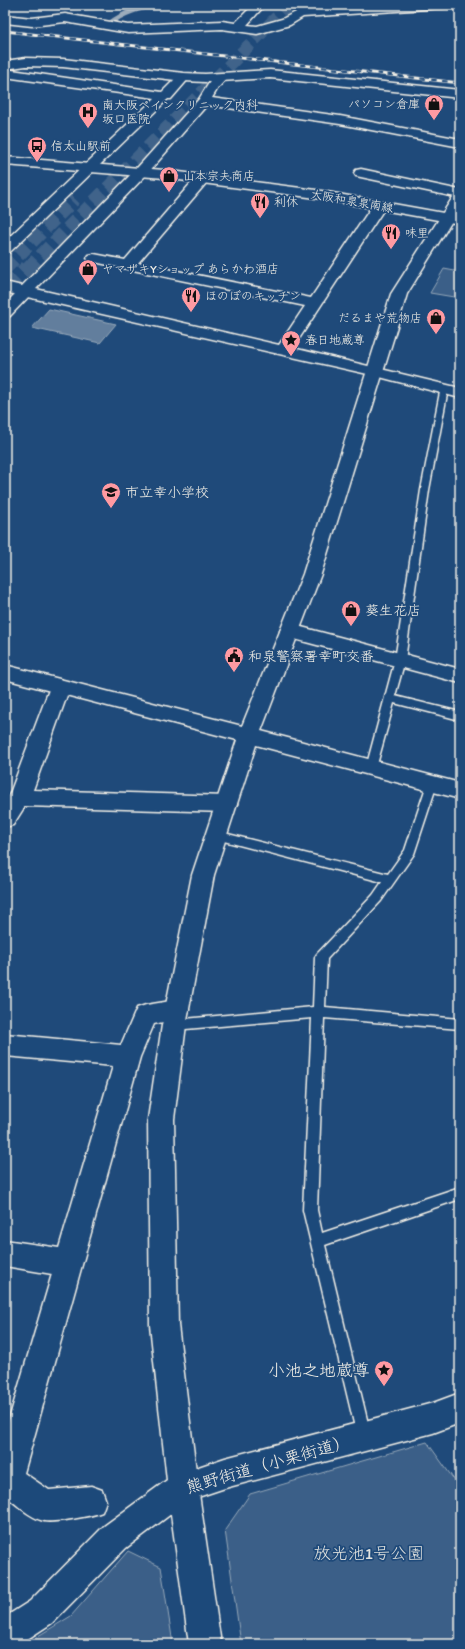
<svg xmlns="http://www.w3.org/2000/svg" width="465" height="1649" viewBox="0 0 465 1649" font-family="Itim,'Klee One',sans-serif">
<style>
.green{fill:#3a5f88;stroke:#97a8b8}
.water{fill:#627e9d;stroke:#9cacbb}
.lines{fill:none;stroke-linecap:round;stroke-linejoin:round}
.stream{stroke:#9cacbb;stroke-width:5}
.primary-tunnel-far1{stroke:#3f638a;stroke-width:13;stroke-dasharray:13 6;stroke-linecap:butt}
.primary-tunnel{stroke:#3f638a;stroke-width:17;stroke-dasharray:17 8;stroke-linecap:butt}
.service-casing{stroke:#f4f1e8;stroke-width:3}
.minor-casing{stroke:#f4f1e8;stroke-width:3}
.tertiary-casing{stroke:#f4f1e8;stroke-width:3}
.primary-casing{stroke:#f4f1e8;stroke-width:3}
.service{fill:#1f4a7a;fill-rule:evenodd}
.minor{fill:#1f4a7a;fill-rule:evenodd}
.tertiary{fill:#1f4a7a;fill-rule:evenodd}
.primary{fill:#1f4a7a;fill-rule:evenodd}
.rail-casing{stroke:#f4f1e8;stroke-width:3}
.rail{stroke:#1f4a7a;stroke-width:2;stroke-dasharray:5.5;stroke-linecap:butt}
.labels{text-anchor:middle;stroke-width:3.5;stroke-linejoin:round;paint-order:stroke}
.far-poi-label{font-size:12px;fill:#f4f1e8;stroke:#1f4a7a;text-anchor:start}
.far-street-label{font-size:12px;fill:#f4f1e8;stroke:#1f4a7a}
.poi-label{font-size:14px;fill:#f4f1e8;stroke:#1f4a7a;text-anchor:start}
.near-poi-label{font-size:17px;fill:#f4f1e8;stroke:#1f4a7a;text-anchor:end}
.near-street-label{font-size:17px;fill:#f4f1e8;stroke:#1f4a7a}
.near-park-label{font-size:17px;fill:#e1e2de;stroke:#1f4a7a}
</style>
<rect width="100%" height="100%" fill="#1f4a7a"/>
<filter id="ink" filterUnits="userSpaceOnUse"><feTurbulence type="fractalNoise" baseFrequency=".025" numOctaves="2"/><feDisplacementMap in="SourceGraphic" scale="8" xChannelSelector="R" yChannelSelector="G"/><feConvolveMatrix kernelMatrix="1 2 1 2 8 2 1 2 1" color-interpolation-filters="sRGB"/></filter>
<g filter="url(#ink)">
<g class="green">
<polygon points="444,269 460,272 460,298 430,293"/>
<polygon points="427,1442 460,1488 460,1644 241,1644 225,1530 250,1494"/>
<polygon points="128,1551 161,1567 173,1644 25,1644 71,1616"/>
</g>
<polygon class="water" points="49,309 116,324 100,343 32,328"/>
<g class="lines">
<path class="stream" d="M109,24C124,12 140,8 158,5"/>
<g class="primary-tunnel-far1">
<polyline points="5,269 75,199"/>
<polyline points="27,269 289,5"/>
</g>
<g class="primary-tunnel">
<polyline points="5,269 6,268"/>
<polyline points="5,291 28,268"/>
</g>
<g class="service-casing">
<g id="service">
<polygon points="441,387 444,387 448,389 429,490 405,660 395,696 460,712 460,720 394,703 376,768 375,771 367,771 366,768 395,660 421,490"/>
<polygon points="432,780 436,781 437,784 414,854 381,901 327,959 325,1007 460,1019 460,1029 324,1018 317,1210 322,1233 460,1187 460,1199 325,1245 371,1436 369,1441 364,1443 359,1441 357,1436 303,1210 312,1018 174,1030 170,1029 168,1025 170,1021 174,1020 313,1007 315,957 317,954 373,895 382,882 216,839 212,838 210,835 212,832 216,831 388,874 405,850 428,781"/>
</g>
</g>
<g class="minor-casing">
<g id="minor">
<polygon points="253,5 265,5 247,25 257,26 282,19 300,10 388,5 449,5 447,7 443,8 303,17 290,25 257,34 222,29 128,33 65,22 32,26 5,23 5,15 32,18 65,14 128,25 222,21 235,23"/>
<polygon points="5,69 162,92 180,74 188,74 190,77 171,99 168,99 10,252 5,253 5,241 155,98 5,77"/>
<polygon points="221,74 225,75 227,78 218,88 212,98 340,116 460,139 460,147 340,124 207,105 147,174 36,289 279,345 305,306 94,262 89,261 87,258 89,255 94,254 125,260 197,176 202,175 207,176 209,179 207,182 138,263 311,298 374,203 379,202 384,203 386,206 293,348 460,388 460,398 372,375 5,292 5,282 22,286 137,168 199,99 209,83 217,75"/>
<polygon points="361,169 460,190 460,198 356,176 354,173 356,170"/>
<polygon points="290,624 460,669 460,683 283,636 280,631 283,626"/>
<polygon points="60,680 67,682 70,687 33,790 226,796 234,798 237,804 234,810 226,812 25,806 13,825 5,827 5,802 9,796 50,687 53,682"/>
<path d="M177,1000L186,1003L189,1010L186,1017L154,1024L140,1057L24,1473L49,1490L91,1486L102,1490L106,1501L102,1512C92,1516 54,1523 44,1521C30,1518 17,1504 5,1496V1433L52,1274L5,1266V1240L59,1248L113,1066L5,1056V1034L121,1045L137,1008L146,1005Z"/>
<polygon points="460,1393 460,1423 433,1433 225,1488 183,1502 172,1498 168,1487 172,1476 225,1458 433,1403"/>
</g>
</g>
<g class="tertiary-casing">
<g id="tertiary">
<polygon points="26,58 63,59 184,73 205,74 270,70 460,90 460,98 270,78 205,82 184,81 63,67 26,66 5,69 5,61"/>
<polygon points="460,193 460,208 407,294 321,574 261,731 460,783 460,799 256,745 214,875 186,1025 174,1119 178,1325 198,1487 221,1644 189,1644 171,1514 126,1548 52,1623 23,1642 20,1644 5,1644 5,1617 30,1601 104,1526 167,1480 150,1325 148,1119 162,1025 192,875 237,740 5,679 5,665 242,726 303,574 391,294 453,197 455,194"/>
</g>
</g>
<g class="primary-casing">
<g id="primary">
<polygon points="5,157 164,170 316,190 460,216 460,224 316,198 164,178 5,165"/>
<polygon points="25,287 30,289 33,292 10,316 5,318 5,304 20,289"/>
</g>
</g>
<use href="#service" class="service"/>
<use href="#minor" class="minor"/>
<use href="#tertiary" class="tertiary"/>
<use href="#primary" class="primary"/>
<g class="rail-casing">
<polyline id="rail" points="5,31 460,83"/>
</g>
<use href="#rail" class="rail"/>
</g>
</g>
<defs>
<g id="shop-pin" transform="scale(1)"><path d="M0 17L-7.5 6A9.5 9.5 0 1 1 7.5 6Z" fill="#ff9aa2" stroke="#1f4a7a"/><path d="M-5-2.5h2.3a2.7 3.5 0 0 1 5.4 0H5L5.5 6h-11ZM-1.5-2.5h3a1.5 2.3 0 0 0-3 0Z" fill="#111"/></g>
<g id="hospital-pin" transform="scale(1)"><path d="M0 17L-7.5 6A9.5 9.5 0 1 1 7.5 6Z" fill="#ff9aa2" stroke="#1f4a7a"/><path d="M-5-5h3v3.5h4V-5h3V5h-3V1.5h-4V5h-3Z" fill="#111"/></g>
<g id="bus-pin" transform="scale(1)"><path d="M0 17L-7.5 6A9.5 9.5 0 1 1 7.5 6Z" fill="#ff9aa2" stroke="#1f4a7a"/><path d="M-5-6H5V4H4V6H2V4H-2V6H-4V4H-5ZM-3.5-4V0h7V-4ZM-3.5 1.2v1.5H-2V1.2ZM2 1.2v1.5H3.5V1.2Z" fill="#111"/></g>
<g id="restaurant-pin" transform="scale(1)"><path d="M0 17L-7.5 6A9.5 9.5 0 1 1 7.5 6Z" fill="#ff9aa2" stroke="#1f4a7a"/><path d="M-5-6h1v4h1v-4h1v4h1v-4h1v5L-1.5 .5V6h-2V.5L-5-1ZM5-6V6H3V1.5H1.5Q1.5-4 5-6Z" fill="#111"/></g>
<g id="sight-pin" transform="scale(1)"><path d="M0 17L-7.5 6A9.5 9.5 0 1 1 7.5 6Z" fill="#ff9aa2" stroke="#1f4a7a"/><path d="M0-6L1.8-2.2L6-1.7L2.9 1.2L3.7 5.4L0 3.3L-3.7 5.4L-2.9 1.2L-6-1.7L-1.8-2.2Z" fill="#111"/></g>
<g id="school-pin" transform="scale(1)"><path d="M0 17L-7.5 6A9.5 9.5 0 1 1 7.5 6Z" fill="#ff9aa2" stroke="#1f4a7a"/><path d="M0-5L7-2L0 1L-7-2ZM-4 1L0 2.5L4 1V4Q0 6-4 4Z" fill="#111"/></g>
<g id="civic-pin" transform="scale(1)"><path d="M0 17L-7.5 6A9.5 9.5 0 1 1 7.5 6Z" fill="#ff9aa2" stroke="#1f4a7a"/><path d="M-.6-6.5H3V-4.5H.6V-3L4-1V1h2V6H-6V1h2V-1L-.6-3ZM-1.2 2.5V6h2.4V2.5Z" fill="#111"/></g>
</defs>
<g fill-rule="evenodd">
<use href="#shop-pin" x="434" y="104"/>
<use href="#hospital-pin" x="88" y="112"/>
<use href="#bus-pin" x="37" y="146"/>
<use href="#shop-pin" x="169" y="176"/>
<use href="#restaurant-pin" x="260" y="202"/>
<use href="#restaurant-pin" x="391" y="233"/>
<use href="#shop-pin" x="88" y="269"/>
<use href="#restaurant-pin" x="191" y="296"/>
<use href="#shop-pin" x="436" y="318"/>
<use href="#sight-pin" x="291" y="340"/>
<use href="#school-pin" x="111" y="492"/>
<use href="#shop-pin" x="351" y="610"/>
<use href="#civic-pin" x="234" y="656"/>
<use href="#sight-pin" x="384" y="1370"/>
</g>
<g class="labels">
<g class="far-poi-label">
<text x="420" y="108" text-anchor="end">パソコン倉庫</text>
<text x="102" y="109">南大阪ペインクリニック内科<tspan x="102" dy="14">坂口医院</tspan></text>
<text x="51" y="150">信太山駅前</text>
<text x="183" y="180">山本宗夫商店</text>
<text x="274" y="206">利休</text>
<text x="405" y="237">味里</text>
<text x="102" y="273">ヤマザキYショップ あらかわ酒店</text>
<text x="205" y="300">ほのぼのキッチン</text>
<text x="422" y="322" text-anchor="end">だるまや荒物店</text>
<text x="305" y="344">春日地蔵尊</text>
</g>
<g class="far-street-label">
<text transform="translate(352 201) rotate(10)" y="4">大阪和泉泉南線</text>
</g>
<g class="poi-label">
<text x="125" y="497">市立幸小学校</text>
<text x="365" y="615">葵生花店</text>
<text x="248" y="661">和泉警察署幸町交番</text>
</g>
<g class="near-poi-label">
<text x="370" y="1376">小池之地蔵尊</text>
</g>
<g class="near-street-label">
<text transform="translate(268 1464) rotate(-16)" y="6">熊野街道（小栗街道）</text>
</g>
<g class="near-park-label">
<text x="369" y="1559">放光池1号公園</text>
</g>
</g>
<rect width="465" height="1649" fill="none" stroke="#1f4a7a" stroke-width="20"/>
<rect x="10" y="10" width="445" height="1629" fill="none" stroke="#f4f1e8" stroke-width="1.5" filter="url(#ink)"/>
</svg>
